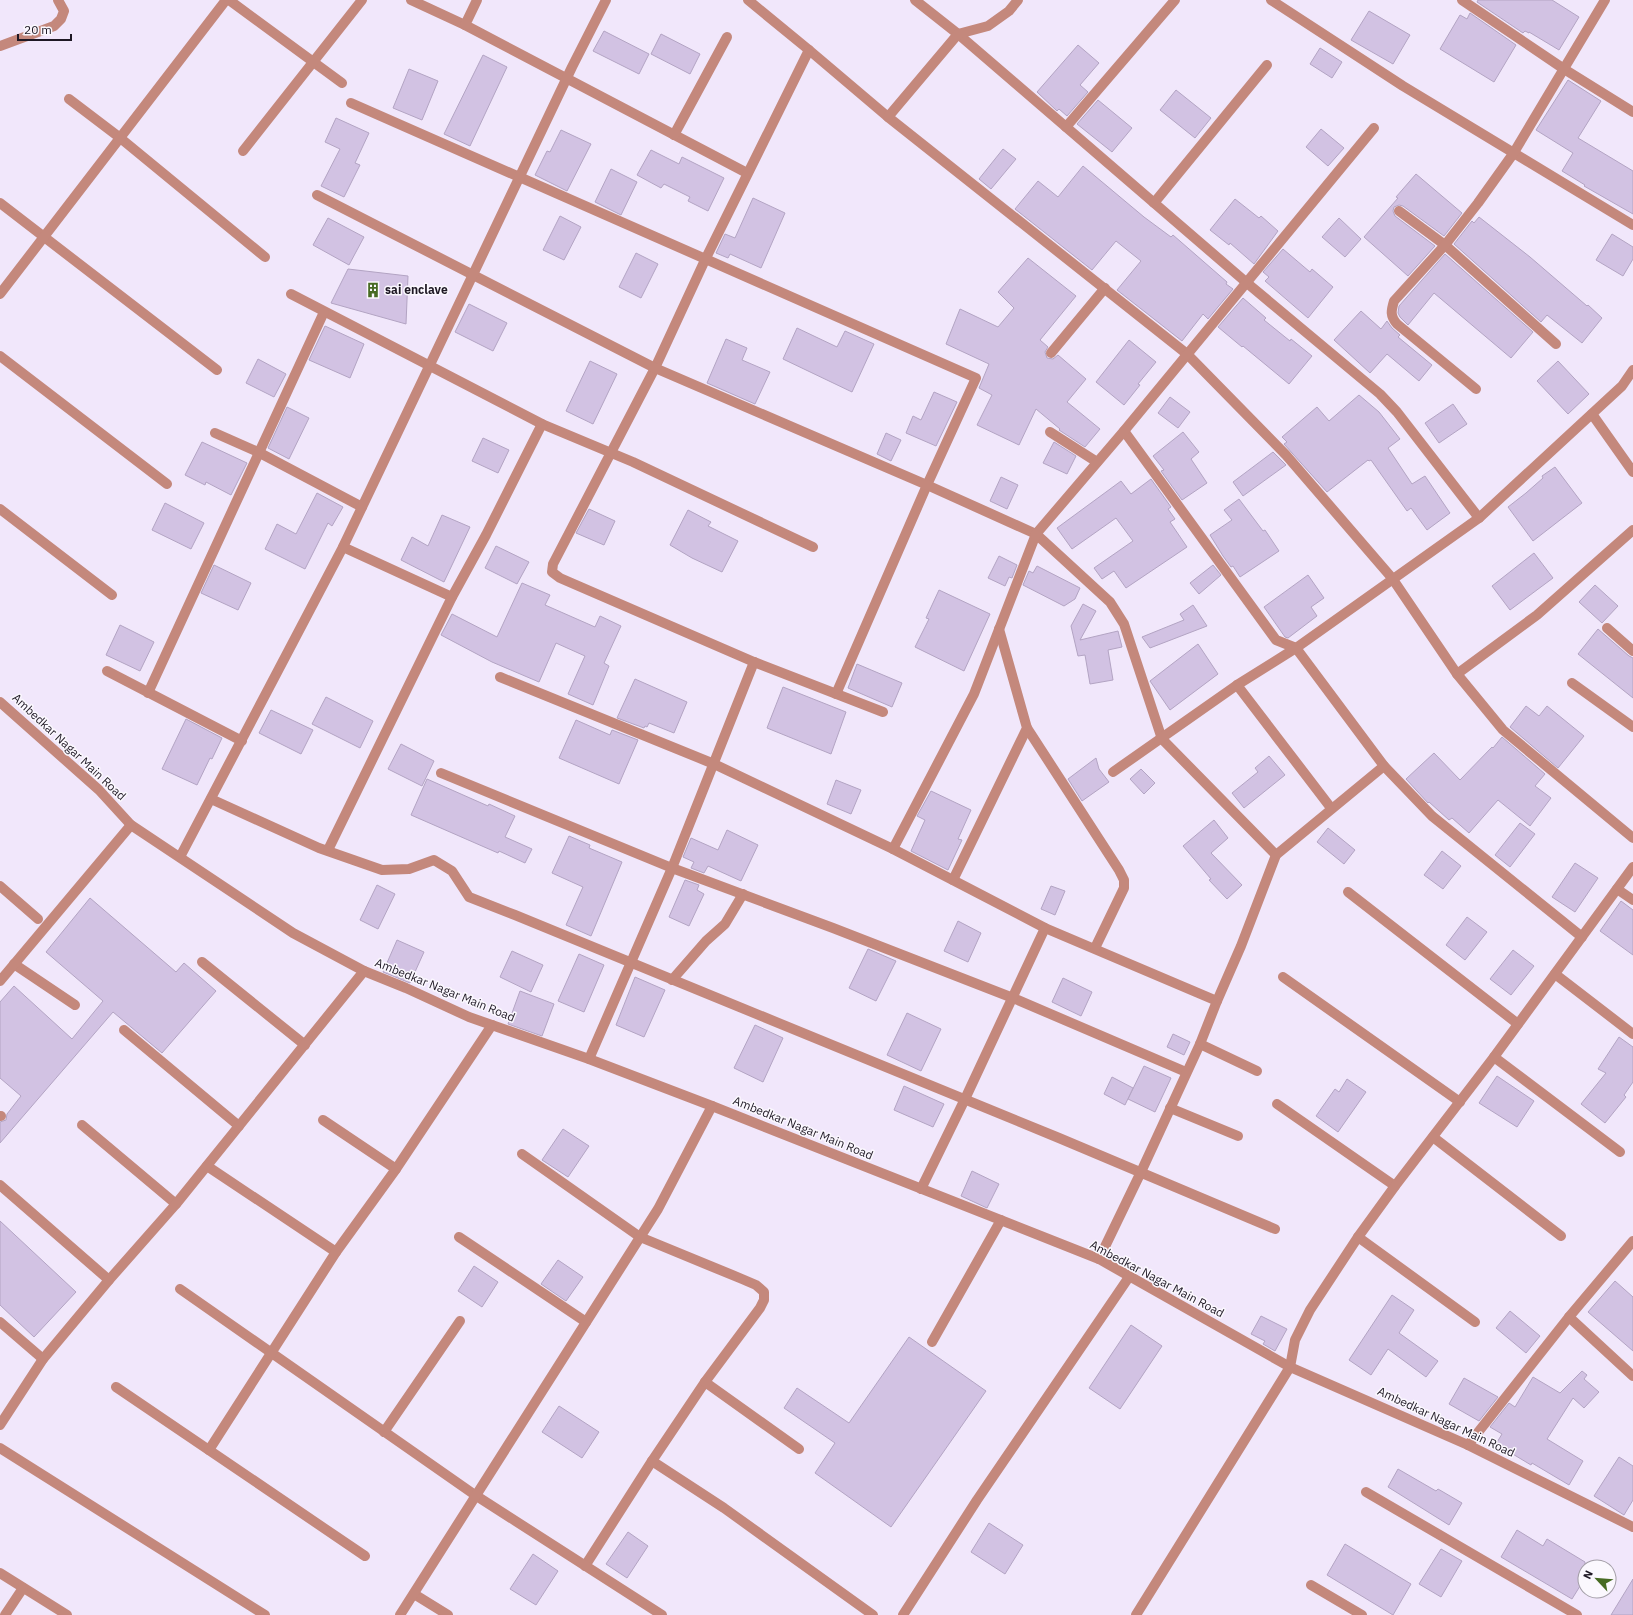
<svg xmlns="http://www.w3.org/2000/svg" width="1633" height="1615" viewBox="0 0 1633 1615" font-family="'IBM Plex Sans',sans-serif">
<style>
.building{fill:#d2c2e3;stroke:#b3a4c3}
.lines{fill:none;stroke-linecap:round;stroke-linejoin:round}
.minor{stroke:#c4887c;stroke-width:10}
.labels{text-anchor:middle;stroke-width:3;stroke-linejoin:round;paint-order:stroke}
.poi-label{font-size:12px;font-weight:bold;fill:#1e1824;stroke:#fbf8fe;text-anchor:start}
.street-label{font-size:12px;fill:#1e1824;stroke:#fbf8fe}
</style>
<rect width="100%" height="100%" fill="#f1e7fb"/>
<g class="building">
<polygon points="1478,0 1552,0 1579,17 1559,50 1529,32 1529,33 1525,31 1523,33 1477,2"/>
<polygon points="1369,11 1410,35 1393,64 1351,40"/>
<polygon points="1470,13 1516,45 1494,82 1440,49 1460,15 1467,19"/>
<polygon points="604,31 649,54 639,74 593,51"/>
<polygon points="661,34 700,54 690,74 651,54"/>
<polygon points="1078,45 1099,63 1080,85 1088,92 1067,116 1059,109 1057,111 1037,92"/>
<polygon points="1320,48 1342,62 1332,78 1310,64"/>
<polygon points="483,55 507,67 470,146 444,134"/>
<polygon points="409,69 438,81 422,120 393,108"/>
<polygon points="1568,80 1601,101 1578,138 1633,171 1633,214 1584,186 1585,185 1562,171 1573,153 1536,130"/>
<polygon points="1176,90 1211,118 1195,138 1160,110"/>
<polygon points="1098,100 1132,128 1112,152 1077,124"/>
<polygon points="336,118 369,133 355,163 360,165 344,197 321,186 340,149 325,142"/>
<polygon points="1321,129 1344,148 1328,166 1306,147"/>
<polygon points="561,130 591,144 567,191 535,175 547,151 550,152"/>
<polygon points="1003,149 1016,159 991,189 979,179"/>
<polygon points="651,150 679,164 682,157 724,178 708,211 688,201 690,197 664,184 661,188 637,175"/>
<polygon points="1083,166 1144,217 1171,237 1173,235 1227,282 1226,284 1233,289 1208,319 1203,314 1182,341 1117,290 1141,261 1116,241 1092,270 1015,209 1038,181 1058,197"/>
<polygon points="611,169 637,182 621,215 595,202"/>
<polygon points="1416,174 1462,213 1444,236 1403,206 1399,205 1394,207 1393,211 1395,216 1435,246 1408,276 1364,237 1398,198 1396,197"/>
<polygon points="753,198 785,213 761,268 730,254 728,258 716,253 725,234 735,238"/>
<polygon points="1235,199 1259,218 1261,216 1278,231 1254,264 1230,243 1229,245 1210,230"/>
<polygon points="560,216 581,227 564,260 543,250"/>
<polygon points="1479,217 1530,257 1587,306 1588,305 1602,318 1582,343 1547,315 1541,322 1454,244 1472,221 1474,223"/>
<polygon points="328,218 364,237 349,265 313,245"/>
<polygon points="1339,218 1361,239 1345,257 1322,237"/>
<polygon points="1612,234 1633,247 1633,259 1623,276 1596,260"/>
<polygon points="1283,249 1310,272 1312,269 1333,287 1308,318 1265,281 1269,277 1263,272"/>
<polygon points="636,253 658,264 641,298 619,287"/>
<polygon points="1445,254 1533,332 1511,358 1434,293 1408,325 1400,317 1398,313 1399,306"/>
<polygon points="1028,258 1076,296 1040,340 1048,347 1045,352 1047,358 1053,359 1058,355 1086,379 1067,402 1100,429 1085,447 1059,430 1060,429 1036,409 1019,445 977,425 992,395 979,388 989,364 946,344 960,309 998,327 1014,308 998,292"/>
<polygon points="348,269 408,276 406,324 331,303"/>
<polygon points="1243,298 1266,318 1264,320 1290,341 1291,339 1312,356 1289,384 1243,346 1242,347 1218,327"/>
<polygon points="469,304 507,323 493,351 455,332"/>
<polygon points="1361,311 1381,329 1387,321 1392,328 1400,335 1398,337 1432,365 1419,381 1387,354 1370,373 1334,340"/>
<polygon points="325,326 364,344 350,378 309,360"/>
<polygon points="797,328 837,347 845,331 874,344 852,392 783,359"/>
<polygon points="726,339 747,348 742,360 770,372 755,404 707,383"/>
<polygon points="1129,340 1156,362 1138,384 1140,385 1124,405 1096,382"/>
<polygon points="258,359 286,374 274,397 246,383"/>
<polygon points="590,361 617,374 593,424 566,411"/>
<polygon points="1558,361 1589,394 1568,414 1537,381"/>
<polygon points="934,392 957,402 936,446 906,433 913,416 921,420"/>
<polygon points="1359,395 1379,412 1400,439 1388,448 1412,484 1425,476 1450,513 1427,530 1411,508 1407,511 1371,460 1369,461 1368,460 1327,492 1284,444 1287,442 1282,437 1317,407 1329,421"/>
<polygon points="1170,397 1190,412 1178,428 1158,413"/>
<polygon points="1453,404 1467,424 1439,443 1425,423"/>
<polygon points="287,407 309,418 289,459 268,448"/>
<polygon points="1183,432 1199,452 1191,459 1207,483 1182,500 1161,471 1164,470 1153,456"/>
<polygon points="886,433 901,440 891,461 877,454"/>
<polygon points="483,438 509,450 498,473 472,461"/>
<polygon points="202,442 247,463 231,495 206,482 205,485 185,475"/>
<polygon points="1054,442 1076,456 1067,474 1043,463"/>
<polygon points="1273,452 1286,465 1243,496 1233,482"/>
<polygon points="1555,467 1582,503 1533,541 1508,507 1526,493 1543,478 1542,476"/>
<polygon points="1001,477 1018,485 1007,509 990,501"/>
<polygon points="1151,479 1171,507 1168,509 1175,519 1170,522 1187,547 1126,588 1114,571 1102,579 1094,568 1133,541 1116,518 1072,549 1057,528 1121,481 1131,494"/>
<polygon points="317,493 343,507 332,526 328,523 305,569 265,549 277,524 296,534"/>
<polygon points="1239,499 1263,531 1265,530 1279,551 1240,577 1233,566 1231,567 1223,556 1210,535 1232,520 1224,510"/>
<polygon points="165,503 204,523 191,549 152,530"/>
<polygon points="589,509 615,521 604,545 576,533"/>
<polygon points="688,510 711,522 708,526 738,541 722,572 692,558 670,545"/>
<polygon points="442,515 470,527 444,582 401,560 412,537 428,546"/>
<polygon points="496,546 529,562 517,584 485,568"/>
<polygon points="1534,553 1553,578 1510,610 1492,586"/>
<polygon points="999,556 1017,565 1012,578 1009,577 1005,586 988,578"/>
<polygon points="214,565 251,583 238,610 201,593"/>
<polygon points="1213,565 1221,575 1199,594 1190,583"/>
<polygon points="1037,566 1080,588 1075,599 1064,606 1023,585 1029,571 1033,573"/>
<polygon points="1308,575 1324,598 1311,607 1317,616 1288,638 1285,637 1264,607"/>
<polygon points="522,583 550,595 545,605 595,627 600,616 621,626 604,663 609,666 593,705 568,694 585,656 556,643 539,682 492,662 441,635 452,614 497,637"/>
<polygon points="1595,585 1618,606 1602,623 1579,602"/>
<polygon points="939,590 990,614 964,671 915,647 929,619 926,618"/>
<polygon points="1083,604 1096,611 1080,640 1118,631 1122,647 1108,650 1113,680 1090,684 1085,655 1078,656 1071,626"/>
<polygon points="1193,605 1207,626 1150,648 1142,637 1184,620 1180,614"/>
<polygon points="120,625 154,642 140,671 106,655"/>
<polygon points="1598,629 1629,656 1633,658 1633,698 1578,654"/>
<polygon points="1198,644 1218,674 1170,710 1150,681"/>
<polygon points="857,664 902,683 892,707 848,688"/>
<polygon points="635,679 687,702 674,733 649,723 647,727 645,726 644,728 617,718"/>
<polygon points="783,687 846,712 831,754 767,728"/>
<polygon points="326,697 373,721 360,748 312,724"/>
<polygon points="1526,706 1539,716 1547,706 1584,736 1558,768 1510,727"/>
<polygon points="271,710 313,730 301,754 259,733"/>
<polygon points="186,719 222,738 212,759 210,758 197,785 162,769"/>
<polygon points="576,720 610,735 612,730 638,740 619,784 559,758"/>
<polygon points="1502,737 1545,774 1535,786 1551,798 1530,826 1498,800 1469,833 1452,818 1449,820 1429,802 1428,803 1406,779 1434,753 1460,780 1492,747 1493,748"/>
<polygon points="401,744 434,761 422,786 388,769"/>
<polygon points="1269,756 1285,775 1244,808 1232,793 1258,772 1255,768"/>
<polygon points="1096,758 1099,769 1109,782 1082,801 1068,779"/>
<polygon points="1141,769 1155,783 1144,794 1130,779"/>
<polygon points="427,779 488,806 489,804 515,816 505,837 532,849 525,863 499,851 498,853 411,815"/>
<polygon points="836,780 861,790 851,814 827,804"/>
<polygon points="931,791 971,810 958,839 962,840 948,870 911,851 925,820 917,816"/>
<polygon points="1214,820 1228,838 1211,853 1242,885 1227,899 1209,880 1211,879 1183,846"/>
<polygon points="1520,823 1535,834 1510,867 1495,855"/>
<polygon points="1328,828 1355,850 1344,864 1317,842"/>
<polygon points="727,830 758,845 741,881 708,866 704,873 691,868 694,862 683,857 691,838 718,850"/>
<polygon points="569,836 590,845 589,848 622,862 591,936 566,925 583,887 552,873"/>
<polygon points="1442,851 1461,866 1443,889 1424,875"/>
<polygon points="1575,863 1598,878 1575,912 1552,897"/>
<polygon points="685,880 699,885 697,890 704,894 689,926 669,917"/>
<polygon points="377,885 395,894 378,929 360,920"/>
<polygon points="1051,886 1065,891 1055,915 1041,909"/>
<polygon points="90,898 176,972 184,963 216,991 162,1053 113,1012 0,1143 0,1122 6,1120 7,1114 21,1096 0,1078 0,1002 14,986 72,1039 103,1001 46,952"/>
<polygon points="1621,901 1633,910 1633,955 1600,931"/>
<polygon points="1467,917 1487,932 1465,960 1446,945"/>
<polygon points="958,921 981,933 968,962 944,951"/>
<polygon points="397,940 424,952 410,983 383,972"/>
<polygon points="868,949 896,961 876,1001 849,988"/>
<polygon points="1513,950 1534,966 1511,995 1490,979"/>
<polygon points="512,951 543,965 531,992 500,977"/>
<polygon points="579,954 604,965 584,1012 558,1001"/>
<polygon points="635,977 665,990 644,1037 616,1025"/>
<polygon points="1063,978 1092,992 1081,1016 1052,1002"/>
<polygon points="520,991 554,1004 542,1036 508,1024"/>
<polygon points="907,1013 941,1029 921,1071 887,1055"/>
<polygon points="755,1025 783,1038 763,1082 734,1068"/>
<polygon points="1173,1034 1190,1042 1184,1055 1167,1047"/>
<polygon points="1619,1037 1633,1047 1633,1082 1624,1095 1626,1097 1605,1123 1581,1104 1606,1073 1598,1069"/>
<polygon points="1144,1066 1171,1078 1155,1112 1128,1099"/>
<polygon points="1497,1076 1534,1101 1517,1127 1479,1103"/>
<polygon points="1112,1077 1133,1088 1125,1105 1104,1094"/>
<polygon points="1347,1079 1366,1092 1338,1132 1316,1116 1335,1089 1339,1092"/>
<polygon points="904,1086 944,1104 933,1127 894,1110"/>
<polygon points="563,1129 589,1146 568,1177 542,1160"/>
<polygon points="972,1171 999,1184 987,1208 961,1196"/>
<polygon points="0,1221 76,1292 34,1337 0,1305"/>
<polygon points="558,1260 583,1277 566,1301 541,1284"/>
<polygon points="474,1266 498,1282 482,1307 458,1291"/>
<polygon points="1615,1281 1633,1297 1633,1351 1588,1312"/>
<polygon points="1392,1295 1414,1310 1399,1333 1438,1361 1426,1377 1388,1349 1371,1375 1349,1360"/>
<polygon points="1510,1311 1540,1336 1526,1353 1496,1328"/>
<polygon points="1261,1316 1287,1329 1275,1351 1263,1344 1265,1341 1251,1334"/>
<polygon points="1131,1325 1162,1346 1120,1409 1089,1388"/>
<polygon points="909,1337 986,1391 891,1527 815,1473 835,1443 784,1408 797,1388 849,1423"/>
<polygon points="1582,1371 1587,1375 1584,1379 1599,1392 1584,1408 1573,1398 1547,1439 1583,1461 1569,1485 1532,1463 1531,1465 1496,1444 1502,1434 1490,1427 1509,1403 1515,1407 1533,1377 1560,1393"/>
<polygon points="1464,1378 1498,1397 1479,1421 1449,1404"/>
<polygon points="559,1406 599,1432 582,1458 542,1432"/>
<polygon points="1619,1457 1633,1466 1633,1500 1624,1515 1594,1496"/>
<polygon points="1398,1469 1436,1491 1438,1489 1462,1503 1449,1525 1388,1487"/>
<polygon points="989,1523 1023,1545 1005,1574 971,1552"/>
<polygon points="1517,1530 1543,1546 1547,1539 1585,1562 1585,1578 1572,1599 1501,1557"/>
<polygon points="628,1532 648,1546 627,1578 606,1564"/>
<polygon points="1345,1544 1411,1584 1393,1615 1327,1575"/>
<polygon points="1441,1549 1462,1561 1441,1597 1419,1584"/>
<polygon points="533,1554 558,1571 536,1605 510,1589"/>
<polygon points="1633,1579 1633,1615 1611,1615"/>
</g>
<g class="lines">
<g class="minor">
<polyline points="229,0 342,83"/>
<polyline points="411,0 465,25"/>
<polyline points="477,0 465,25 747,173"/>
<polyline points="748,0 809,50 888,117 1187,354 1286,455 1392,578 1457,674 1503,730 1633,838"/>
<polyline points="915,0 958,34 1247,283 1380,394 1397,412 1479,518"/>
<polyline points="1271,0 1403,86 1633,225"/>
<polyline points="1462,0 1564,69 1633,112"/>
<polyline points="0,46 54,26 61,19 64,11 58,0"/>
<polyline points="809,50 705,260 655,368 553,564 552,572 560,578 754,662 883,712"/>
<polyline points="69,99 119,137 265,257"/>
<polyline points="351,103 976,378 927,485 836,694"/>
<polyline points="888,117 958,34 988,26 1009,11 1018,0"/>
<polyline points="1066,127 1175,0"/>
<polyline points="674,135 727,37"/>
<polyline points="243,151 362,0"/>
<polyline points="317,195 655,368 927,485 1036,534 1110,602 1124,624 1162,739 1276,855"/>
<polyline points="0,203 217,370"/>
<polyline points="1154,203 1267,65"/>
<polyline points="1399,211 1445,245 1556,344"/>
<polyline points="0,294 226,0"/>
<polyline points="291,294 542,424 633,462 813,547"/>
<polyline points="1051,353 1105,288"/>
<polyline points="0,356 167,484"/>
<path d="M1476,389L1397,324C1390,316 1391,311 1394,301L1445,245L1478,203L1513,154L1605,0"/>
<polyline points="1592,414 1633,472"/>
<polyline points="1124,431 1276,640 1296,648 1384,766 1432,816 1582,937"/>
<polyline points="1050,432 1097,462"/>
<polyline points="215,433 258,452 362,507"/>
<polyline points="0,509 112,595"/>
<polyline points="343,547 452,597"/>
<polyline points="1607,628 1633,651"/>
<polyline points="107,671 242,741"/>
<polyline points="1457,674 1537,615 1633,530"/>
<polyline points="500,677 714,764 893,849 1045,928 1217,1001"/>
<polyline points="1572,683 1633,727"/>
<polyline points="1237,685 1331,808"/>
<polyline points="148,693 324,312"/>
<polyline points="0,702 99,790 131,825 293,933 364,971 406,988 469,1017 589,1059 712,1106 1099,1259 1290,1367 1468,1445 1633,1527"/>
<polyline points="1027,728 1119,870 1124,880 1124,888 1095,948"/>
<polyline points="1113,772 1237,685 1296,648 1479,518 1622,386 1633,370"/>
<polyline points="441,773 672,868 833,928 1013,998 1186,1072"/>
<polyline points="211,799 319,848 382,870 409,869 434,860 452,871 469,897 515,915 1059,1138 1275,1229"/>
<polyline points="893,849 974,694 1036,534 1124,431 1374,128"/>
<polyline points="328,850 452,597 486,535 542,424"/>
<polyline points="180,857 343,547 572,67 606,0"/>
<polyline points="953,880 1027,728 999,629"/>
<polyline points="0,886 38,919"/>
<polyline points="1617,889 1633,900"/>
<polyline points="1348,892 1518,1024"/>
<polyline points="202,962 305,1045"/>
<polyline points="14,964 75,1005"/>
<polyline points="1555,974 1633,1034"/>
<polyline points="1283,977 1460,1102"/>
<polyline points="672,980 706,941 725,924 743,894"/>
<polyline points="0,981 131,825"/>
<polyline points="124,1030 239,1126"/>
<polyline points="1200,1044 1257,1071"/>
<polyline points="1494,1057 1620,1152"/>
<polyline points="589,1059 672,868 754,662"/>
<polyline points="1277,1104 1395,1186"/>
<polyline points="1170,1108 1238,1136"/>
<polyline points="0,1116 1,1116"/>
<polyline points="323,1120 396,1169"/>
<polyline points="82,1125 176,1204"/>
<polyline points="1433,1137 1561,1236"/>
<polyline points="522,1154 640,1237 742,1279 756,1285 764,1292 764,1300 760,1308 705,1382 652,1461 585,1566"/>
<polyline points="207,1166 336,1252"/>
<polyline points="0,1185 109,1280"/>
<polyline points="921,1189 965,1099 1045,928"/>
<polyline points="459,1237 586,1322"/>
<polyline points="1358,1237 1475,1322"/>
<polyline points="1099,1259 1141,1172 1200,1044 1217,1001 1241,946 1276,855 1384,766"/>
<polyline points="180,1289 475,1495 662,1615"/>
<polyline points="1569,1317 1633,1376"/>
<polyline points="0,1322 43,1359"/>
<polyline points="932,1342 1001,1220"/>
<polyline points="705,1382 799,1449"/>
<polyline points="116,1387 365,1556"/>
<polyline points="0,1425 43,1359 109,1280 176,1204 364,971"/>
<polyline points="384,1432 460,1321"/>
<polyline points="1468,1445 1569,1317 1633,1241"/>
<polyline points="0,1448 265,1615"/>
<polyline points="209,1450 336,1252 396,1169 492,1025"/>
<polyline points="652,1461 724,1508 873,1615"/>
<polyline points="1366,1492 1577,1615"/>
<polyline points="0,1573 67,1615"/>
<polyline points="1311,1585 1362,1615"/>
<polyline points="414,1594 448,1615"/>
<polyline points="5,1615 23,1588"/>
<polyline points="400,1615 658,1209 712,1106"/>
<polyline points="903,1615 977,1500 1129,1277"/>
<polyline points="1136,1615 1290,1367 1295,1340 1310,1310 1358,1237 1395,1186 1494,1057 1633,867"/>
</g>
</g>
<defs>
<g id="building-bare" transform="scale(1.2)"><path d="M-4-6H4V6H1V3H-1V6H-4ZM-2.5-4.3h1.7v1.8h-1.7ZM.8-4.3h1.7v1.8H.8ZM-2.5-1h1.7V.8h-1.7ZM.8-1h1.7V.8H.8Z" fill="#476b23" stroke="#fbf8fe" stroke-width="2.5" paint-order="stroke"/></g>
</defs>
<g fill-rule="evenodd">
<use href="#building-bare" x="373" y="290"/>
</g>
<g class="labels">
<g class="poi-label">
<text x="385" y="294">sai enclave</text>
</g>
<g class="street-label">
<text transform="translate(69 747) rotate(43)" y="4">Ambedkar Nagar Main Road</text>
<text transform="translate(445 990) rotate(22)" y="4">Ambedkar Nagar Main Road</text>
<text transform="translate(803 1128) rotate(22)" y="4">Ambedkar Nagar Main Road</text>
<text transform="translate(1157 1279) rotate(28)" y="4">Ambedkar Nagar Main Road</text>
<text transform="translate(1446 1422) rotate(25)" y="4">Ambedkar Nagar Main Road</text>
</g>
</g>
<g transform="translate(1597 1579) rotate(296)"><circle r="19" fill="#fbf8fe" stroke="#a39ea7"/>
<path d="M0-3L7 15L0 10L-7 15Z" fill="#476b23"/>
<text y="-6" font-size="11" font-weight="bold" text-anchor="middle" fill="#1e1824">N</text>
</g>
<path d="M18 34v6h53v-6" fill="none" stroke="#1e1824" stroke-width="2"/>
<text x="24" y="34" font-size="12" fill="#1e1824" stroke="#fbf8fe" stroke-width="3" paint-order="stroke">20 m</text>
</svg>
